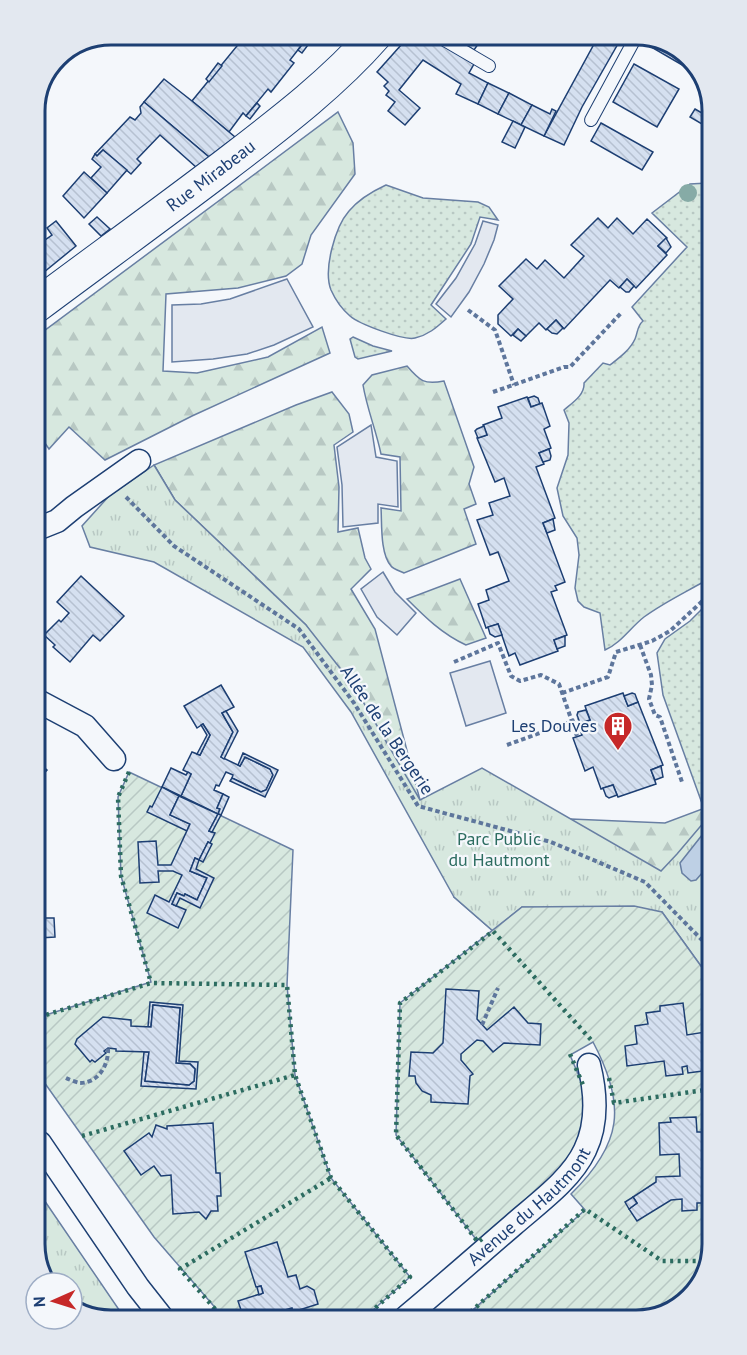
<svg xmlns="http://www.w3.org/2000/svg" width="747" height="1355" viewBox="0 0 747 1355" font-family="'PT Sans',sans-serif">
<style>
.grass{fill:url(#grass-dots);stroke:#687fa3;stroke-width:1.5}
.forest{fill:url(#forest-firs);stroke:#687fa3;stroke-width:1.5}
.park{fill:url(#park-tufts);stroke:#687fa3;stroke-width:1.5}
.garden{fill:url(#garden-furrows);stroke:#687fa3;stroke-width:1.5}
.parking{fill:#e3e8f0;stroke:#687fa3;stroke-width:1.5}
.water{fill:#bed0e5;stroke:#687fa3;stroke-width:1.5}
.building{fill:url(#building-back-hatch);stroke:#1d3f73;stroke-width:1.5}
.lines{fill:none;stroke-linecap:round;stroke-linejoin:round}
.service-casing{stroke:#1d3f73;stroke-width:14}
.minor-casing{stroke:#1d3f73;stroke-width:25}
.secondary-casing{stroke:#1d3f73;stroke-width:35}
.path{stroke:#5e769c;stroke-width:4;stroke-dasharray:4.5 3;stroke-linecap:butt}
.service{stroke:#f4f7fb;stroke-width:12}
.minor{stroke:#f4f7fb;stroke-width:22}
.secondary{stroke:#f4f7fb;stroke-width:33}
.hedge{stroke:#2c6c60;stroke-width:4.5;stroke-dasharray:3 4.5;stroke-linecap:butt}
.tree{fill:#86aba6}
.labels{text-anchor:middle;stroke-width:4.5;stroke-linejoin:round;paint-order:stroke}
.street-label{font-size:18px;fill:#1d3f73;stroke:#f4f7fb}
.poi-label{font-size:18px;fill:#1d3f73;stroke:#f4f7fb;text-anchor:end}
.park-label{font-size:18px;fill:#2c6c60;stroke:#f4f7fb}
.rim{fill:none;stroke:#1d3f73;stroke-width:3}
</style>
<defs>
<pattern id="grass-dots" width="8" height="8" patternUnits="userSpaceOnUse" patternTransform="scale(1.5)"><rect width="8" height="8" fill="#d7e8df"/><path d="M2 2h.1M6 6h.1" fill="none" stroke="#b8c8c3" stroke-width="1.8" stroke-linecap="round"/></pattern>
<pattern id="forest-firs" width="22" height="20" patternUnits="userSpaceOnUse" patternTransform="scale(1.5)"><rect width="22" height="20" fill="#d7e8df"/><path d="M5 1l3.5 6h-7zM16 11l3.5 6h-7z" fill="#b8c8c3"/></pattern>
<pattern id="park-tufts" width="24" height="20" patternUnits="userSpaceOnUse" patternTransform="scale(1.5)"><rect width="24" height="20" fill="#d7e8df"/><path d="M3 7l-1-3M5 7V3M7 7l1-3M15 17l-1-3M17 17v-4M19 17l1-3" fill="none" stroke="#b8c8c3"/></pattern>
<pattern id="garden-furrows" width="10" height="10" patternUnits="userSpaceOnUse" patternTransform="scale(1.5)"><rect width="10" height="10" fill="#d7e8df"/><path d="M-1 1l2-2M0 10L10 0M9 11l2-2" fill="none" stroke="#b8c8c3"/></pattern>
<pattern id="building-back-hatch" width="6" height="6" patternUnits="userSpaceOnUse" patternTransform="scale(1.5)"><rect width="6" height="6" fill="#d5e0f0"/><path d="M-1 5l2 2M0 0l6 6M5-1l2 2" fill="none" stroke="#b6c1d1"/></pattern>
</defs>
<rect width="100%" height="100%" fill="#f4f7fb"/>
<g class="grass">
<path d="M707,183L709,587L705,581C684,593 663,603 644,617C630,628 621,643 605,650L600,613L584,607L578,601L575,588L579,555L577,538L563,516L557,488L568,455L569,423L564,410C572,403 585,395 584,383L603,363L610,365C619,358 630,350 635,339C638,332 637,326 643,321L632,307L687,247L652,213L690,184Z"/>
<path d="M386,185L423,198L478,202L489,207L498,220L480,217L471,244L431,305L446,319C436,328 428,335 415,338C404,341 359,324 350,316C343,310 335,299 331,290C323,270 335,227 349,211C359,199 373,191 386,185Z"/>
<polygon points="353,337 373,346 392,351 358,359 355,357 350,339"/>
<polygon points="709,602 710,806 704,809 663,695 657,653 665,639 690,621"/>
</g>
<g class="forest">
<polygon points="338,112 353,143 355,174 311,235 302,264 286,276 238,288 166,294 163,371 197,373 268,357 322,327 330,353 192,416 105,460 69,427 49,449 36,430 36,337"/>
<path d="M407,366C420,381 424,385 444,381L474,467L469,484L476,504L464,509L476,544L404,573C400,571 393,569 391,566C380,554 382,523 381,508L401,511L400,457L381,454C376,430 367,409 363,385L372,375Z"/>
<polygon points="332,392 349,414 353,432 334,445 339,487 338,532 358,528 365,558 371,569 351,589 375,629 420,800 306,625 175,500 154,465 296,405"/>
<path d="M460,579L486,638L466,645C442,634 425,617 407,599Z"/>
<polygon points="710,806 711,980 662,912 522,907 493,931 454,897 571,819 665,823"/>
</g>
<g class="park">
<polygon points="154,465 175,500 306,625 354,686 420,800 482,768 661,871 677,854 710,815 711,980 662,912 522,907 493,931 454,897 351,712 303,647 154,562 90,547 82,526 109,496"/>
<polygon points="40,1194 126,1320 106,1320 72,1309 72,1283 48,1283 40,1274"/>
</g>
<g class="garden">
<polygon points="129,772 293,850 287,985 295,1075 331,1178 410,1277 364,1318 225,1319 154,1237 39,1075 39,1017 151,982 121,876 118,797"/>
<path d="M634,906L662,912L711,980L712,1249L699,1287L666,1315L465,1317L585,1210L571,1194C622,1144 627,1106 593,1042L570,1055L584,1088L585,1122L566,1165L478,1242L396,1135L400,1003L522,907Z"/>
</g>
<g class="parking">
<polygon points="483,221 498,225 494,240 484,264 469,292 451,317 436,304 456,278 475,244"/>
<polygon points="287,279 313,327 274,345 247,354 213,359 172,362 172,305 201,304 230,299"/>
<polygon points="371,425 376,457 397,461 398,507 378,504 378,523 343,527 342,485 337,447"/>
<polygon points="383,572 395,592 416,613 397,635 377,617 361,589"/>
<polygon points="490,661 506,713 466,726 450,673"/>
</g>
<polygon class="water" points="710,825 710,864 696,880 691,881 682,873 680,863"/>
<g class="building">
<polygon points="227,35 296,35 304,42 290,60 294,63 271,92 268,89 246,116 243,113 229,132 192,101 237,46 225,37"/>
<polygon points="296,35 303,35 311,41 302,53 298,50 304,42"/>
<polygon points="410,35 430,35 474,64 469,73 488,83 478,104 456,94 461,84 423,60 399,90 420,108 405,125 388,111 395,102 386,95 389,91 384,86 388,82 377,72"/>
<polygon points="449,35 480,35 483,37 474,50"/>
<polygon points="599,35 623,35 582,107 564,145 544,136"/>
<polygon points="649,38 682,50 693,63 689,69 646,44"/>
<polygon points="218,63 222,66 209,82 206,79"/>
<polygon points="634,64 679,89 657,127 613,102"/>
<polygon points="164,79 192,101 235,137 209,157 144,102"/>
<polygon points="488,83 509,93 498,114 478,104"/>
<polygon points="509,93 532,105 521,125 498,114"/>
<polygon points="144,102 209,157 196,167 160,135 137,159 141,163 131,174 103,150 97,156 95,154 130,117 135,120 141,113 140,107"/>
<polygon points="257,103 260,106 250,119 246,116"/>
<polygon points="532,105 550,114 552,109 556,111 544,136 521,125"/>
<polygon points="695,109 707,116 707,127 690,117"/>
<polygon points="513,121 525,127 515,148 502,142"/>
<polygon points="601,123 653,152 642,170 591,141"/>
<polygon points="103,150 127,170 107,193 91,178 101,167 92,159 95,154 97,156"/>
<polygon points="84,172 107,193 84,218 63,196"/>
<polygon points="97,217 110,229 101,236 89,224"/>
<polygon points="598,218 608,228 617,218 633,234 647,219 667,238 658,246 667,255 636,288 627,279 619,288 610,280 564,329 556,320 546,330 539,323 526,336 518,329 511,336 498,324 498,315 513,299 499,286 526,259 537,269 545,260 564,278 584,256 571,245"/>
<polygon points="56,221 76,246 38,277 35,273 35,247 52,235 47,228"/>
<polygon points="666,238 671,247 666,253 658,246"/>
<polygon points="627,279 634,286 629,292 626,292 620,287"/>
<polygon points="556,320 563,328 557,334 552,333 547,329"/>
<polygon points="518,329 526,336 521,341 513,335"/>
<polygon points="534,396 538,398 540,404 531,407 528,398"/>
<polygon points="527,397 531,407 542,403 550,426 544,429 551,448 539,453 544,464 536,467 555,518 543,523 565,582 555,586 557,590 551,592 567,635 554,640 558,651 520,665 515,653 509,656 498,624 486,628 478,604 489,600 486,590 509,581 498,552 490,555 477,520 493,515 489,503 510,496 504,478 495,482 477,438 487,435 483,425 502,418 498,407"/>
<polygon points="484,426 487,435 478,438 475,431 477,429"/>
<polygon points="549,449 551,456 550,460 543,462 539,453"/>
<polygon points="553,519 555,530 547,533 543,523"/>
<polygon points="81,576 124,616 100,641 93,635 70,662 53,647 55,645 44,635 59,620 61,622 69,613 57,602"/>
<polygon points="498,624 502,635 495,637 490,634 488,627"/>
<polygon points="565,636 565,646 557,649 554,640"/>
<polygon points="221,685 234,707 222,713 233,732 221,757 240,766 245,757 270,769 273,775 266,790 261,792 232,778 233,775 226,772 219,786 216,785 214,790 223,794 217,808 220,809 218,814 181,796 191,774 183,770 192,752 200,755 210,735 203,724 197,728 184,706"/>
<polygon points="623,693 628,706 638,702 663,765 651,770 656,784 618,797 613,785 601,789 593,767 585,771 573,738 582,735 578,724 590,720 585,706"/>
<polygon points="632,693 635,694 638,702 628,706 624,696"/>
<polygon points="586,710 590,720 580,723 577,715 578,712"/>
<polygon points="226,711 238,731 224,759 221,757 233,732 222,713"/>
<polygon points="203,724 210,735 200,755 197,754 207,735 201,725"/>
<polygon points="243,753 278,770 265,797 230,781 232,778 261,792 266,790 273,775 270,769 245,757 240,766 238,765"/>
<polygon points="38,762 47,770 38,780"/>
<polygon points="661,766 663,777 655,780 651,770"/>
<polygon points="171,768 186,775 188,772 191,774 181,796 162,787"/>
<polygon points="613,785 617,795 609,798 606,796 603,788"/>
<polygon points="162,787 179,796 170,815 190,824 187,831 147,812 150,806 152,807"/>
<polygon points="38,790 44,795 38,801"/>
<polygon points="223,794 229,797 221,815 218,814 220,809 217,808"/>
<polygon points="179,796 218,814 209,831 215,833 210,843 208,842 199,860 195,858 190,871 207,878 197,900 185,894 184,896 177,893 172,904 186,910 178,928 147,913 155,895 169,902 182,875 173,871 158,871 159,882 140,883 138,842 156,841 158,865 171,865 190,824 170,815"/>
<polygon points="218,814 221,815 212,832 209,831"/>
<polygon points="208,842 212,844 203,862 199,860"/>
<polygon points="195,858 199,860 196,869 214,878 200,908 180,898 176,906 172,904 177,893 184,896 185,894 197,900 207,878 190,871"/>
<polygon points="39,884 40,884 42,918 54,918 55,937 39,938"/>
<polygon points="446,989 479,991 477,1019 487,1030 514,1007 528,1023 541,1024 540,1045 504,1043 493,1052 483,1041 477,1040 461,1054 461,1060 473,1074 470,1076 468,1104 431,1102 431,1095 422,1091 416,1083 415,1076 409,1076 411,1052 433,1053 443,1043"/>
<polygon points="150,1002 183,1005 179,1061 198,1062 196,1089 141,1086 144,1052 149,1052 145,1081 189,1085 194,1081 195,1069 190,1064 176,1063 180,1008 153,1005 151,1027 148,1027"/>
<polygon points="683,1003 687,1035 705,1032 710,1070 688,1073 687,1066 682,1067 683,1074 666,1076 664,1061 627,1066 625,1046 637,1044 635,1026 648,1024 646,1013 660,1011 660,1006"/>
<polygon points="153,1005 180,1008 176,1063 190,1064 195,1069 194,1081 189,1085 145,1081 149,1052 116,1051 116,1049 108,1048 104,1051 106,1053 95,1062 92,1060 90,1062 75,1044 77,1039 103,1017 131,1020 131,1026 151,1027"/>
<polygon points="696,1117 697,1132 707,1132 709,1174 712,1174 712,1203 697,1203 697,1210 682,1211 682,1199 671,1200 637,1221 629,1209 637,1203 633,1197 656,1182 656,1177 680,1176 679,1154 660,1155 659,1123 671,1122 670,1118"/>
<polygon points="213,1123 216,1173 220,1173 221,1196 217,1196 218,1211 211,1211 206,1219 199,1212 173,1214 171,1175 161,1176 154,1166 141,1175 124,1151 149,1133 152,1137 156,1125 167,1129 167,1126"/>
<polygon points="708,1161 712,1161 712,1174 709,1174"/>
<polygon points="633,1197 637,1203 629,1209 625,1202"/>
<polygon points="277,1242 288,1277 296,1275 300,1289 307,1286 314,1290 318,1304 293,1312 292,1308 274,1313 273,1319 267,1319 265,1316 244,1319 238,1301 263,1293 261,1286 256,1287 245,1252"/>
<polygon points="261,1286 263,1293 259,1295 257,1287"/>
</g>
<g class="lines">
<g class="service-casing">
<g id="service">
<polyline points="436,35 489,66"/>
<polyline points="591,120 637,35"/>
</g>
</g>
<g class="minor-casing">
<g id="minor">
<polyline points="37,529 57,521 74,507 139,461"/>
<polyline points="38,701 85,726 114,759"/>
<polyline points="40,1143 138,1287 164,1320"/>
<path id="s1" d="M406,1317C442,1287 477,1256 513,1225C538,1203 571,1180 585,1150C598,1123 596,1093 589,1065"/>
</g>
</g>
<g class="secondary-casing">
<g id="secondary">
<path id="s2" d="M36,306C99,259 164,212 227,164C279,124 332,84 375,35"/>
</g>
</g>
<g class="path">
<polyline points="468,310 495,330 514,385"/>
<polyline points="493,392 564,367 570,367 622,312"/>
<polyline points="126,497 174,546 299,629 354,703 418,806 551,842 645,882 701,939 711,947"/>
<polyline points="640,645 651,675 652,685 649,699 655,715 660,717 682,782"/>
<polyline points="454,662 498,643 511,676 520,681 541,675 559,684 577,736"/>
<polyline points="562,693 608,677 616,652 652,641 670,631 709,595"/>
<polyline points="507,745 578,719"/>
<polyline points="482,1025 498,988"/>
<path d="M66,1078C70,1080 76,1082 80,1083C99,1083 109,1064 108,1048"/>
</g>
<use href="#service" class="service"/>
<use href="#minor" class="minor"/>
<use href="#secondary" class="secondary"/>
<g class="hedge">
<polyline points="129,772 118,797 121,876 151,983"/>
<polyline points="39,1017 151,983 287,985 295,1075 331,1178 410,1277 364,1318"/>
<polyline points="570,1054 583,1085"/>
<polyline points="609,1078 614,1103 712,1089"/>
<polyline points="82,1136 295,1075"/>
<polyline points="482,1239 478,1242 396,1135 400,1003 493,931 593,1042"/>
<polyline points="215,1309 180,1269 331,1178"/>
<polyline points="465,1317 585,1209 662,1261 708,1261"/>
</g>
</g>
<circle class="tree" cx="688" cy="193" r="9"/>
<defs>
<g id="building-pin" transform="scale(1.5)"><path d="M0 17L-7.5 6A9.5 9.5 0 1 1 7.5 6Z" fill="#c62828" stroke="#f4f7fb"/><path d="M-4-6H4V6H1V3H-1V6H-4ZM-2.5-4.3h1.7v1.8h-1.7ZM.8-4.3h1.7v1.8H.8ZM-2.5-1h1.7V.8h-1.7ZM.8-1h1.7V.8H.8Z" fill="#fff"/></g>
</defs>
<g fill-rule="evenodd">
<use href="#building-pin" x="618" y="726"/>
</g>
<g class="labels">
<g class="street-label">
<text dy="6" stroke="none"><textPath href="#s2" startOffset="218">Rue Mirabeau</textPath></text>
<text transform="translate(387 730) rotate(56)" y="6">Allée de la Bergerie</text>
<text dy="6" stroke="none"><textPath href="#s1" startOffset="166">Avenue du Hautmont</textPath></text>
</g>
<g class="poi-label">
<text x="597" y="732">Les Douves</text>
</g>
<g class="park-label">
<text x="499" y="845">Parc Public<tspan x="499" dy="21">du Hautmont</tspan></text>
</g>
</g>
<path d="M0 0H747V1355H0ZM111 45H636A66 66 0 0 1 702 111V1244A66 66 0 0 1 636 1310H111A66 66 0 0 1 45 1244V111A66 66 0 0 1 111 45Z" fill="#e3e8f0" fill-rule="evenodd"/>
<path class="rim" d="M111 45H636A66 66 0 0 1 702 111V1244A66 66 0 0 1 636 1310H111A66 66 0 0 1 45 1244V111A66 66 0 0 1 111 45Z"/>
<g transform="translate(54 1301) rotate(267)"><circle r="28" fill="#f4f7fb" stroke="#9eadc5" stroke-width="1.5"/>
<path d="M0-4.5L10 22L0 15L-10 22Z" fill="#c62828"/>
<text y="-9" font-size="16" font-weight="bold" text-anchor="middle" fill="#1d3f73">N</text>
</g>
</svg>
